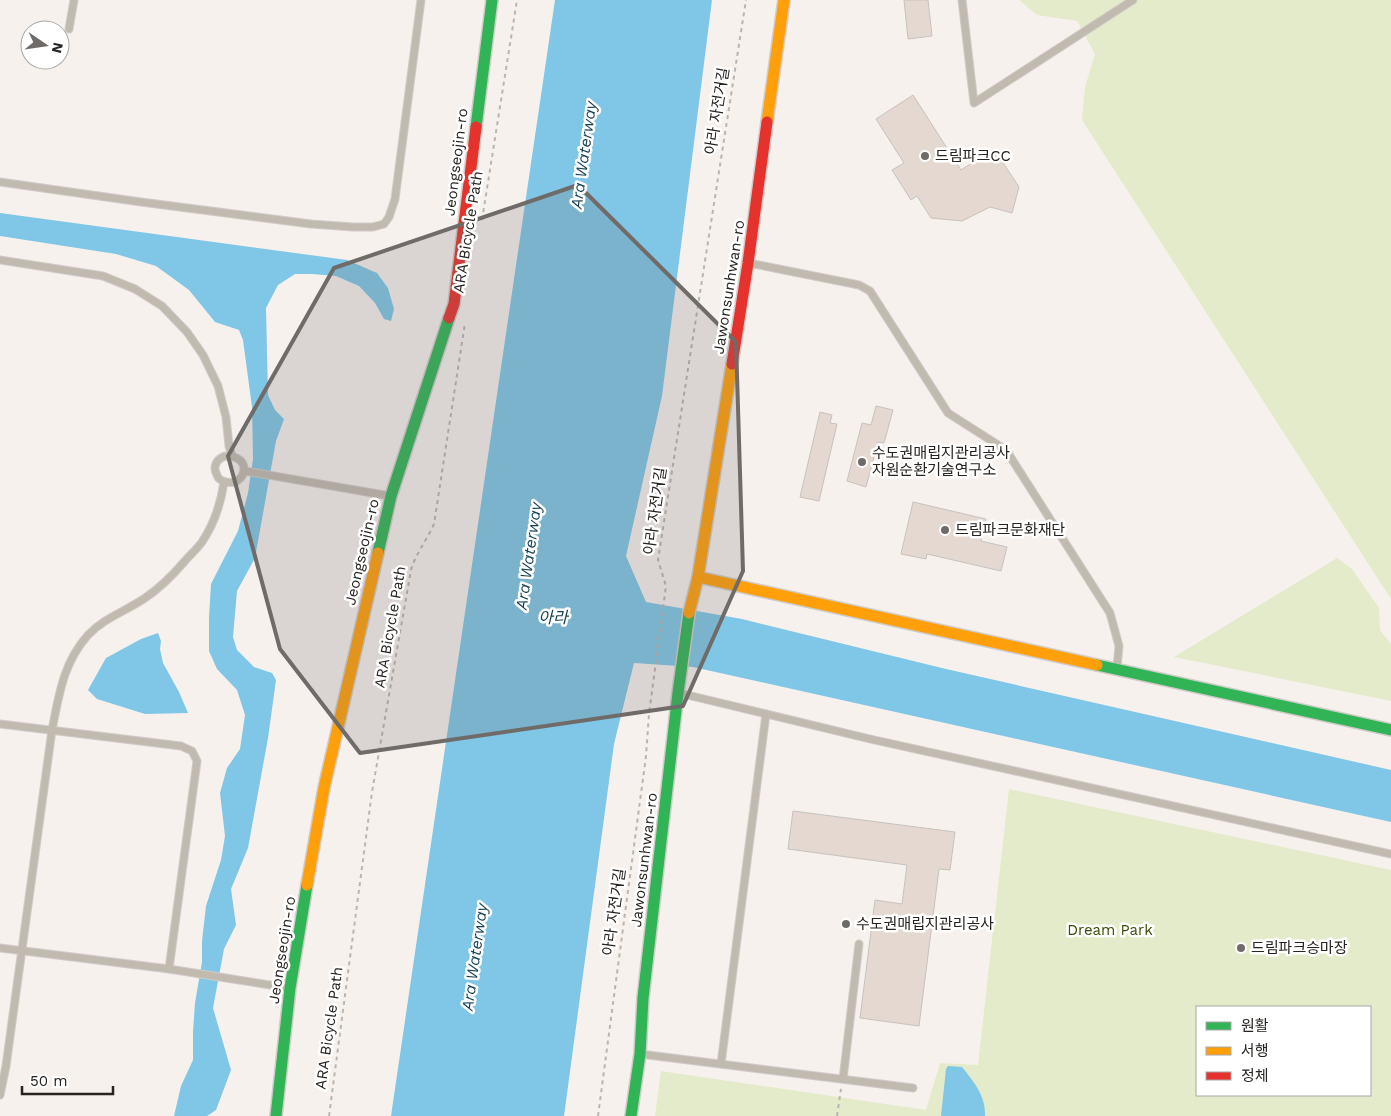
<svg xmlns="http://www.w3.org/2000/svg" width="1391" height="1116" viewBox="0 0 1391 1116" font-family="'Work Sans','Noto Sans KR',sans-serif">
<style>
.green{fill:#e4ebca;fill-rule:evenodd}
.water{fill:#7fc6e7}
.building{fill:#e4d8d1;stroke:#c6c2bf}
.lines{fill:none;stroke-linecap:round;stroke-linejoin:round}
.lane-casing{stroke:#d0ccc9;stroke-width:9}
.fast-casing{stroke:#d0ccc9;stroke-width:14}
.slow-casing{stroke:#d0ccc9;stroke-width:14}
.jam-casing{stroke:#d0ccc9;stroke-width:14}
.path{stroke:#bab5ae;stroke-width:2;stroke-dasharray:4 4;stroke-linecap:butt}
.lane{stroke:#c1baaf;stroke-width:7}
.fast{stroke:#30b455;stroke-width:11}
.slow{stroke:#ff9f0a;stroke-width:11}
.jam{stroke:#e5322d;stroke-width:11}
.marked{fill:#6f6b68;fill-opacity:0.2;stroke:#6f6b68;stroke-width:4;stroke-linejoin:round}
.poi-dot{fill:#6f6b68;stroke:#fff;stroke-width:2}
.labels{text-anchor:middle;stroke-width:5;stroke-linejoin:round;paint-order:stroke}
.street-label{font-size:15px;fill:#262320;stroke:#fff}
.poi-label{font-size:15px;fill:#262320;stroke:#fff;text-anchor:start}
.park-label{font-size:15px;fill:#3d4b06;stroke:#fff}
.water-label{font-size:16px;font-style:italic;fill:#133f54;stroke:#fff}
</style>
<rect width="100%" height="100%" fill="#f6f1ed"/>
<g class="green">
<polygon points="1019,0 1391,0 1391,599 1082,120 1085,87 1095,54 1077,21 1037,15"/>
<polygon points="1337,558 1352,569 1379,608 1380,630 1391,644 1391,701 1174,657"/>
<path d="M1009,789L1391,870V1116H655L661,1071L926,1110L940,1063L978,1065ZM1197,1007H1370V1095H1197Z"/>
</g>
<g class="water">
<polygon points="555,0 712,0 662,396 626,556 646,602 742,619 946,669 1391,770 1391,822 693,667 634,663 614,744 564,1116 391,1116"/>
<polygon points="0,213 347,260 377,273 388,288 394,309 391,321 384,319 375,303 359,286 336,276 312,274 295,274 278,285 266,308 268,395 275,410 284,419 276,441 255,558 237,591 233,637 237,650 254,667 272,673 276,680 268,738 248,848 231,889 236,925 224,949 213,1008 231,1070 216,1110 207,1116 174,1116 181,1086 193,1060 193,1032 195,1003 202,962 202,941 206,906 221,860 225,836 220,793 227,768 240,749 245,715 237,690 217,669 209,651 209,618 211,584 238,531 248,493 253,459 252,407 243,340 239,330 215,322 189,290 156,266 116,254 0,236"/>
<polygon points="158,633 161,641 160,649 163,663 179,692 188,713 145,714 97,699 88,690 106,658 141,639"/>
<path d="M948,1066L962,1067C974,1082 986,1096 985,1116H941L946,1069Z"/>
</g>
<g class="building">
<polygon points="904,0 928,0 932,36 908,39"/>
<polygon points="913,95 961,170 994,149 1019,187 1012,213 990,207 962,221 931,218 917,196 911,200 892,170 904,163 876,119"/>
<polygon points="876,406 893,410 884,443 878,442 866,487 847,481 862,423 871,425"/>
<polygon points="820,412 832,415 830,423 837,424 819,501 800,497"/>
<polygon points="913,502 986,519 981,541 1007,547 1001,571 927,554 926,559 901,554"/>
<polygon points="793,811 955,832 950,870 939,869 919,1026 860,1018 875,900 902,904 907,865 788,849"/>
</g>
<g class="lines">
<g class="lane-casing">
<g id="lane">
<polyline points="962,0 974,103 1133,0"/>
<polyline points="69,29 74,0"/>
<polyline points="0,182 141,202 311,224 353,227 373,227 384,224 389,217 395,199 421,0"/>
<polyline points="0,260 103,276 135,289 162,306 187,332 203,355 218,386 226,417 229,446 232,456"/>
<polyline points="749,263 859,285 870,291 948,413 1006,450 1110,613 1119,646 1117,667"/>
<path d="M225,456C254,455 246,487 226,482C222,481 218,479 217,475C212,466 217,459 225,456Z"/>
<polyline points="245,471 390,496"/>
<polyline points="679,693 870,739 1391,854"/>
<polyline points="0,724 181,746 192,751 197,761 169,969"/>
<polyline points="0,948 169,969 289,988"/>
<polyline points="640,1054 913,1088"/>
<polyline points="721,1064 766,714"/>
<polyline points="843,1079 859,944"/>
<path d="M0,1095L6,1066L52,730C59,695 63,663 88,635C104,618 126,611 145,598C160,588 172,576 184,562C190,555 197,549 202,542C214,524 221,503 224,482"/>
</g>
</g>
<g class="fast-casing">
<g id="fast">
<polyline points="476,127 492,0"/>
<polyline points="378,553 391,496 449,318"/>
<polyline points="1097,665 1391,730"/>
<polyline points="276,1116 290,988 307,885"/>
<polyline points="631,1116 640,1054 643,998 678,693 689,613"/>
</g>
</g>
<g class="slow-casing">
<g id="slow">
<polyline points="767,122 784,0"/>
<polyline points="698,577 1097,665"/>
<polyline points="689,613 698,577 732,364"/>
<polyline points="307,885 324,788 378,553"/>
</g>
</g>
<g class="jam-casing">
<g id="jam">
<polyline points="449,318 454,304 476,127"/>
<polyline points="732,364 748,263 767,122"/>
</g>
</g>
<g class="path">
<polyline points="482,220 517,0"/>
<path d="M329,1116L372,792L411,570C416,553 427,540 434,524L465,323"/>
<polyline points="598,1116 646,756 649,714 666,586 658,560 746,0"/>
<polyline points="837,1116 841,1089"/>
</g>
<use href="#lane" class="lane"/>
<use href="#fast" class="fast"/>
<use href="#slow" class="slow"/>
<use href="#jam" class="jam"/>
</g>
<path class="marked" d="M578,185L736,342L743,571L683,706L360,753L280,649L228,456L334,268Z"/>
<g class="poi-dot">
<circle cx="925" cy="156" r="5"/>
<circle cx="862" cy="462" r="5"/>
<circle cx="945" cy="530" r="5"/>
<circle cx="846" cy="924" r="5"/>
<circle cx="1241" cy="948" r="5"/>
</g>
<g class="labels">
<g class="street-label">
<text transform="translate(717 111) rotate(-81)" y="5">아라 자전거길</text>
<text transform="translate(456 162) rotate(-83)" y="5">Jeongseojin-ro</text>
<text transform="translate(468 232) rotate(-81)" y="5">ARA Bicycle Path</text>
<text transform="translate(729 287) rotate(-81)" y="5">Jawonsunhwan-ro</text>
<text transform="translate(655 511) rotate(-82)" y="5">아라 자전거길</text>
<text transform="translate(362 552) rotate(-77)" y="5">Jeongseojin-ro</text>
<text transform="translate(390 627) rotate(-80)" y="5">ARA Bicycle Path</text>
<text transform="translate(644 860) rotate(-83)" y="5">Jawonsunhwan-ro</text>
<text transform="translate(614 912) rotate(-82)" y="5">아라 자전거길</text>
<text transform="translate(282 950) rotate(-81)" y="5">Jeongseojin-ro</text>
<text transform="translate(329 1028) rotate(-82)" y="5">ARA Bicycle Path</text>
</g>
<g class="poi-label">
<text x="935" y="161">드림파크CC</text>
<text x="872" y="458">수도권매립지관리공사<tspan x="872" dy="17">자원순환기술연구소</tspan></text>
<text x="955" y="535">드림파크문화재단</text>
<text x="856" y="929">수도권매립지관리공사</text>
<text x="1251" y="953">드림파크승마장</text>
</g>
<g class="park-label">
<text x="1110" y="935">Dream Park</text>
</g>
<g class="water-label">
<text transform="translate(583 155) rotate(-82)" y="6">Ara Waterway</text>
<text transform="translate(528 556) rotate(-82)" y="6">Ara Waterway</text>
<text x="553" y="623">아라</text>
<text transform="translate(474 957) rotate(-82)" y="6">Ara Waterway</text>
</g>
</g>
<rect x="1196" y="1006" width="175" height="90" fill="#ffffff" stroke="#a8a7a6"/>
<rect x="1206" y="1022" width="25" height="8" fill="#30b455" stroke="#a8a7a6"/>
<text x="1241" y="1031" font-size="15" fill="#262320">원활</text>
<rect x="1206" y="1047" width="25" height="8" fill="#ff9f0a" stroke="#a8a7a6"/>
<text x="1241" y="1056" font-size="15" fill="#262320">서행</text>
<rect x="1206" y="1072" width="25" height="8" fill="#e5322d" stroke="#a8a7a6"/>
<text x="1241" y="1081" font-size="15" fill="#262320">정체</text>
<g transform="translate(45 45) rotate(103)"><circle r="24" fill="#ffffff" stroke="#a8a7a6"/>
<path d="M0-4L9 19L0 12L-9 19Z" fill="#6f6b68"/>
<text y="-8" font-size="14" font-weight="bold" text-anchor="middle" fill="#262320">N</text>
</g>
<path d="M22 1086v8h91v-8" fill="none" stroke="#262320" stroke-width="2.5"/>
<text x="30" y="1086" font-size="15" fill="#262320" stroke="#ffffff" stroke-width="4" paint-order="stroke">50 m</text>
</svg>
